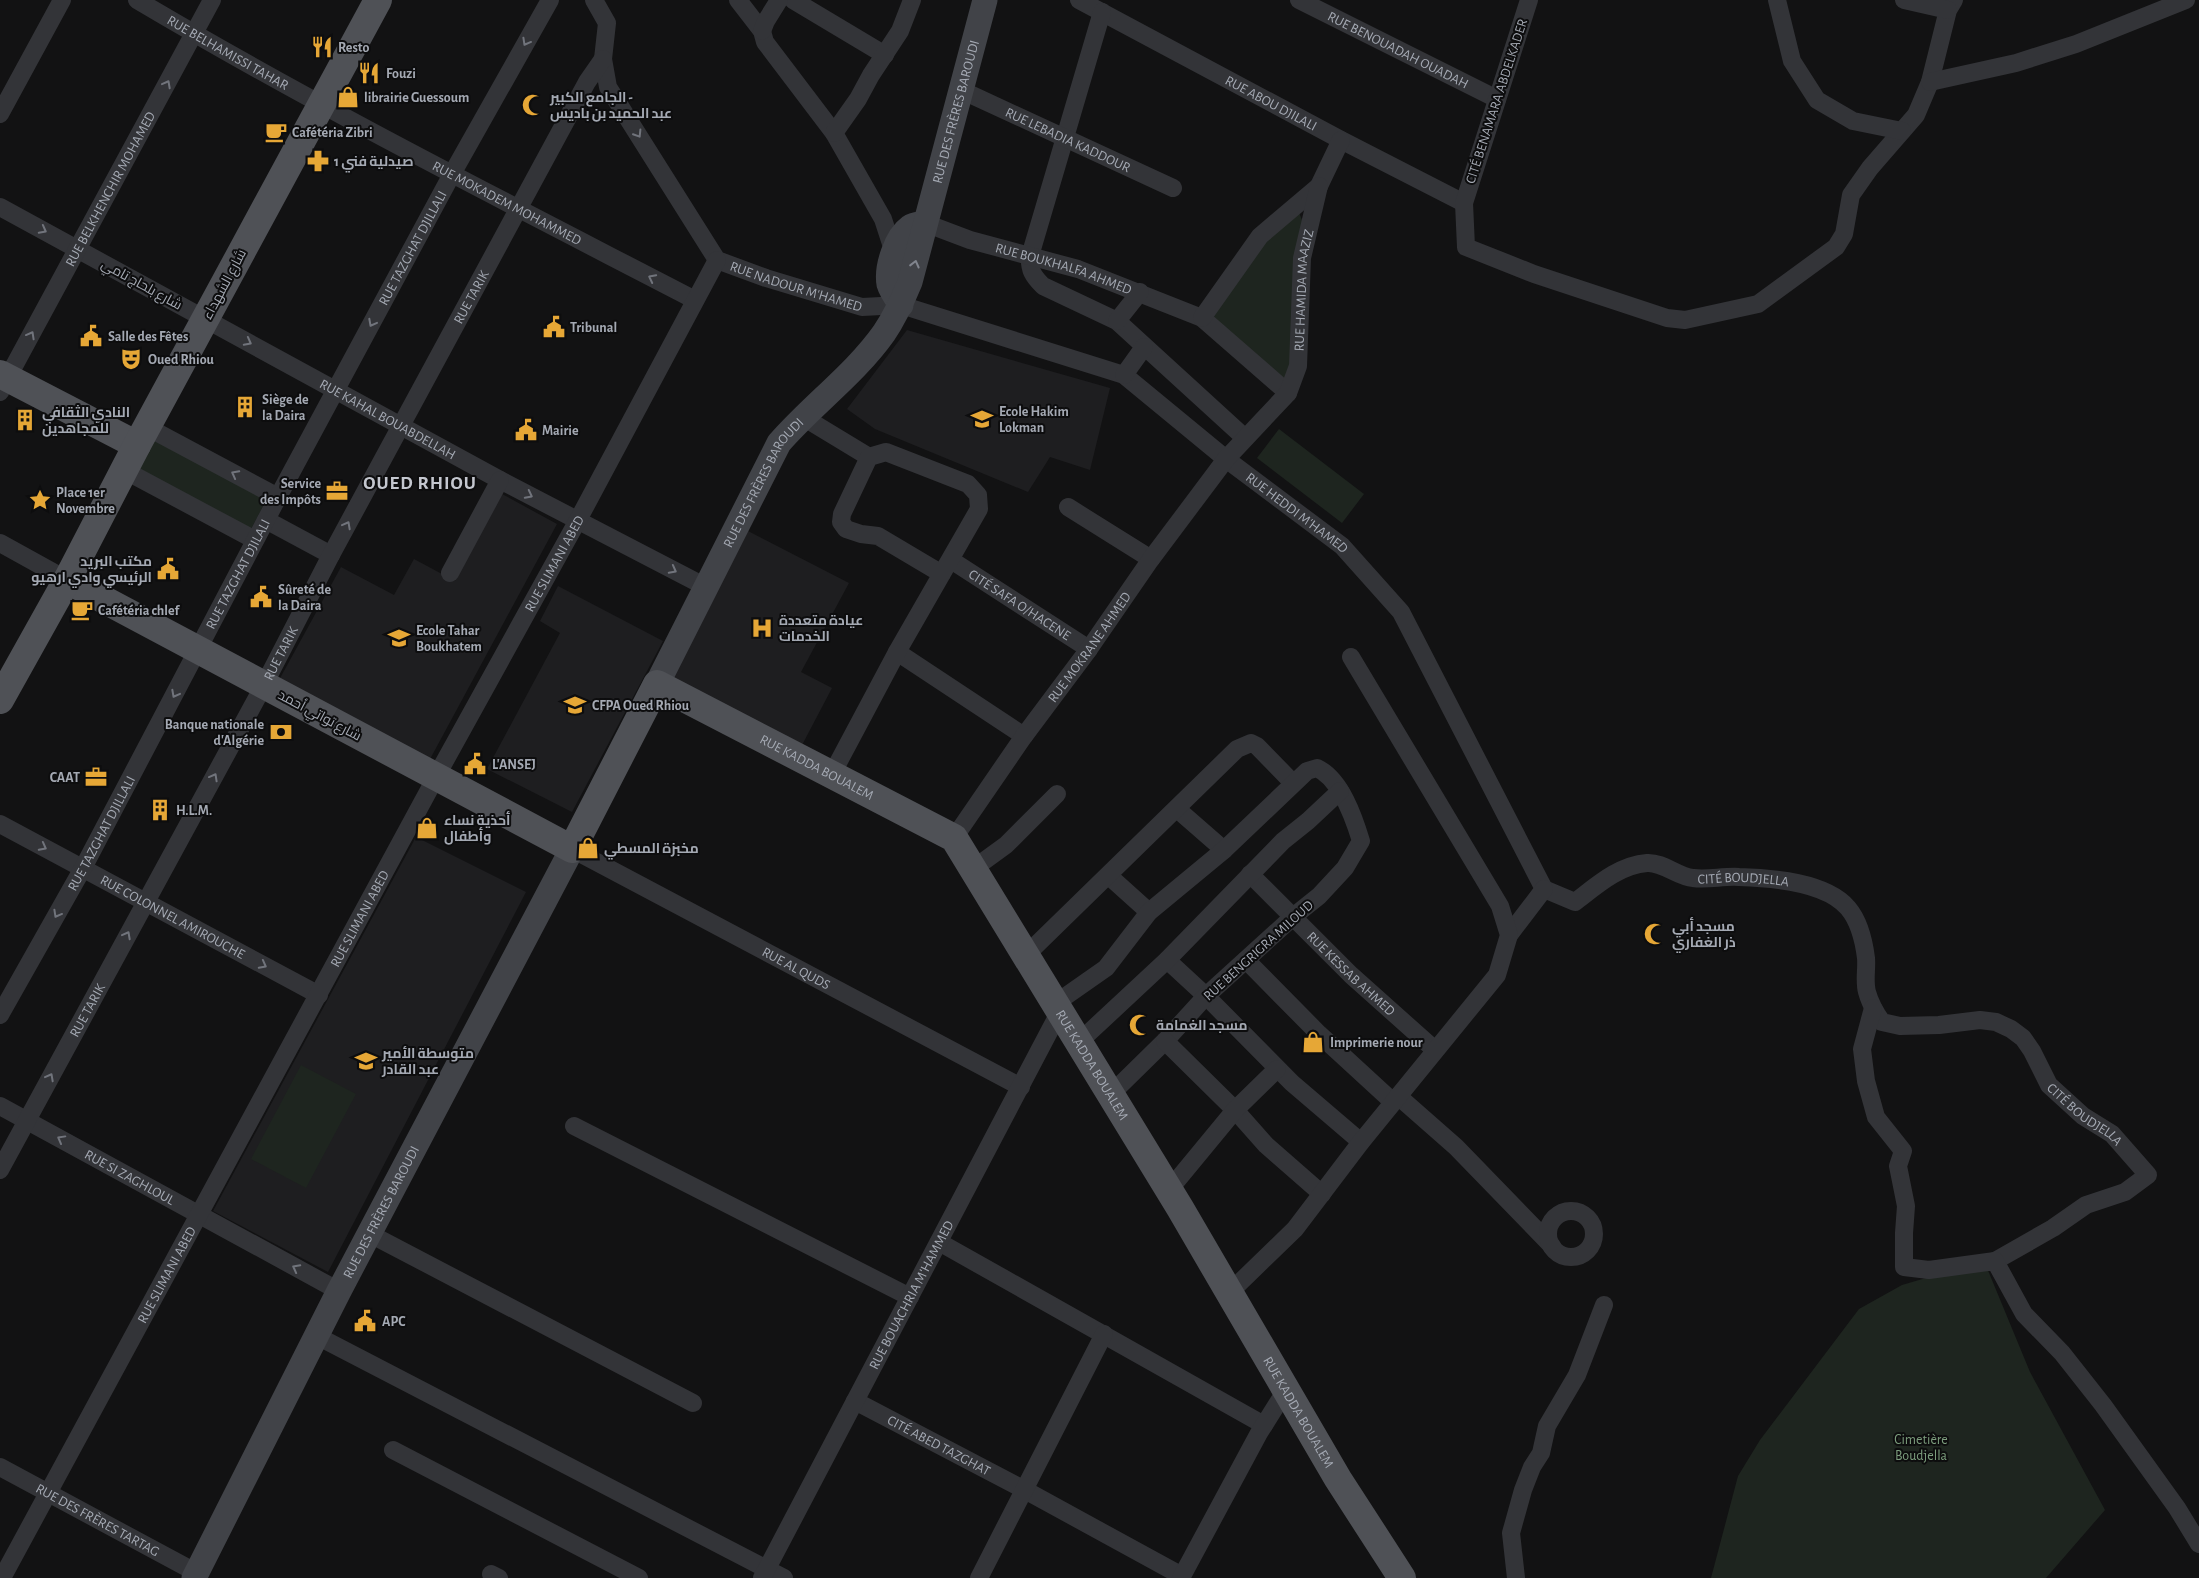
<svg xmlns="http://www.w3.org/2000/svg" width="2199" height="1578" viewBox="0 0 2199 1578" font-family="'Alegreya Sans',Cairo,sans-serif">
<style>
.built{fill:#1e1e20}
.green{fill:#1e251f}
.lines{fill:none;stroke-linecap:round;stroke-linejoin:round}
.street{stroke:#333438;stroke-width:18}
.secondary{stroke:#414348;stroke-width:25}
.primary{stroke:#4f5156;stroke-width:28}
.oneway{stroke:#71747c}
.oneway2{stroke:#81858e}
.labels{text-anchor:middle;stroke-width:4;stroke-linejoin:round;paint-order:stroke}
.poi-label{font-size:14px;font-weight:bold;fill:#a4a9b3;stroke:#0d0d0e;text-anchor:start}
.street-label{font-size:14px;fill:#a4a9b3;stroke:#0d0d0e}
.park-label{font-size:14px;fill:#7c9d7d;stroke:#0d0d0e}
.district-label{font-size:19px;font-weight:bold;letter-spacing:1px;fill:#c4c7cf;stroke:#0d0d0e}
</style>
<rect width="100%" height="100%" fill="#121213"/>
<g class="built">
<polygon points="907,330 1110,388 1090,470 1050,457 1028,492 875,429 847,409"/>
<polygon points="502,494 557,524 429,761 279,680 341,567 394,595 414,559 455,581"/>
<polygon points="748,531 849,583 801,672 832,688 801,747 672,679"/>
<polygon points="558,586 663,641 572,812 487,769 560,633 540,621"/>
<polygon points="416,837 526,892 328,1272 213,1211"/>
</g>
<g class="green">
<polygon points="1298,210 1304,225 1293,359 1286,380 1208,316 1265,238"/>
<polygon points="1279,429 1364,494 1342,523 1257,458"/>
<polygon points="153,438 267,499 251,529 137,468"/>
<polygon points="301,1065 356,1094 306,1188 251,1159"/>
<polygon points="1987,1268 2030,1372 2105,1510 2046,1578 1711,1578 1738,1476 1760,1440 1859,1309 1902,1285 1936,1275"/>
</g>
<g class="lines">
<g class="street">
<path id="s1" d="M137,0C319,108 508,203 695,300"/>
<path id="s2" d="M594,0L607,23L603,59L608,87L717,260L766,278L862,307L901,305L1124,375L1226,459L1342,546L1401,612L1544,889"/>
<polyline points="738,0 762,31 765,42 834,133 883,219 894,253"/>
<polyline points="793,0 885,55"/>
<path id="s3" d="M1079,0L1341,140L1464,203"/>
<path id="s4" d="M1299,0L1497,99"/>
<polyline points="1529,0 1464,203 1466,247 1534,274 1667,318 1685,320 1758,304 1836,247 1844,234 1851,195 1870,168 1916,115 1930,82 1948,10 1954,0"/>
<polyline points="1777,0 1792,61 1817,100 1853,121 1902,131"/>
<polyline points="1904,0 1948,10"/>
<path d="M1102,12L1030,256C1029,270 1033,276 1043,286L1117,321L1245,438"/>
<polyline points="762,31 766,21 779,0"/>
<polyline points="1930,82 2016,63 2076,44 2186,0"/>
<path id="s5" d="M961,90L1173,188"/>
<polyline points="0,114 62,0"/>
<polyline points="834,133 858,99 871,75 900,31 912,0"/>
<path id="s6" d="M0,207L500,480L706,587"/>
<path id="s7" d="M925,223L970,240L1078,269L1202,318L1288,393"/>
<polyline points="1202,318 1260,236 1319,186 1341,140"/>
<polyline points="1117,321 1140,292"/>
<polyline points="1124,375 1144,347"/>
<path id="s8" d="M0,392L212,0"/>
<polyline points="803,417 869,457"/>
<polyline points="147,427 278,497"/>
<polyline points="124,470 255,540"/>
<polyline points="1068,507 1151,559"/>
<polyline points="266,520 331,555"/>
<polyline points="0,543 67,580"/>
<path id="s9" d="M951,560L1089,649"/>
<polyline points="450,573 500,480"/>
<polyline points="897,652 1024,736"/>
<polyline points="831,776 897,652 979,509 978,495 968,484 886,452 869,457 842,514 841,522 846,529 861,534 878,536 942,574"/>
<polyline points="1177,809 1224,850"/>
<path id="s10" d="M0,824L319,995"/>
<path id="s11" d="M954,838L1024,736L1089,649L1151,559L1226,459L1288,393L1298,366L1302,258L1319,186"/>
<path id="s12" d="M572,849L1021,1087"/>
<polyline points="973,869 1006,845 1057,794"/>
<path id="s13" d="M1250,874L1351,975L1435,1050"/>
<polyline points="1109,876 1149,912"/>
<path id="s14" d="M1544,889L1575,902C1596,886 1619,865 1647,863C1663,862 1678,877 1693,878C1708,880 1723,876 1739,877C1772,878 1826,882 1848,908C1859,921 1864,942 1866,958C1867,969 1864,981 1867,992C1870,1003 1875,1012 1882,1022L1900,1026L1939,1025L1980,1020L1996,1022L2011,1029L2023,1038L2032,1051L2049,1085L2083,1116L2112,1134L2148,1175L2125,1192L2086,1205L2053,1228L1995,1261"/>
<polyline points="1509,935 1544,889"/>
<polyline points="1026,955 1237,749 1251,743 1257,746 1293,783"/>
<polyline points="1167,960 1206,996 1292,1083 1361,1142"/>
<polyline points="1246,960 1319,1034 1393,1102"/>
<path d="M1056,1003L1106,968L1149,912L1224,850L1307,771L1317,768C1341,779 1354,818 1361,841L1345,868L1319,896L1294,916L1206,996L1165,1041L1111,1094"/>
<polyline points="1873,1008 1862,1049 1866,1081 1876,1117 1903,1151 1898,1166 1906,1206 1904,1233 1904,1267 1929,1270 1995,1261 2024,1314 2062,1353 2103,1405 2177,1508 2199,1544"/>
<path id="s15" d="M0,1015L83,868L278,497L452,174L550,0"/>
<polyline points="1165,1041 1235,1110 1266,1145 1322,1194"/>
<polyline points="1079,1042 1167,960 1283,841 1308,821 1340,791"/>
<polyline points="1398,1096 1456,1147 1552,1246"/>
<path id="s16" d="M0,1106L339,1291"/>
<polyline points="574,1126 910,1297"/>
<path id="s17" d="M0,1170L264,685L331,555L587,82L603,59"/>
<polyline points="1169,1190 1235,1110 1277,1069"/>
<circle cx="1571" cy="1234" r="23"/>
<polyline points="370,1234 693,1403"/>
<polyline points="939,1242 1264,1425"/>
<polyline points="1229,1293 1295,1229 1361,1142 1497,975 1509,935 1500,906 1351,657"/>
<polyline points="317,1336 784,1578"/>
<path id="s18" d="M855,1401L1023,1489L1182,1576"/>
<polyline points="393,1450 639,1578"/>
<path id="s19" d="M0,1467L197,1573"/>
<polyline points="491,1574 499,1578"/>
<path id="s20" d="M2,1578L436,777L578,520L717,260"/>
<path id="s21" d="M762,1578L1060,1011"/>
<polyline points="979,1578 1104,1334"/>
<polyline points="1181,1578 1259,1433 1286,1390"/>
<polyline points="1516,1578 1511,1533 1523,1490 1532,1467 1541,1453 1547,1426 1577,1375 1604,1305"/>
</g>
<g class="secondary">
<path d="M901,305C897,299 891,291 889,284C886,267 896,237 910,227C914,224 920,224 925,223"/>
<path id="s22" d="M657,684L779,443C812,405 855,374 884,333C895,317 903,299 910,282L985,0"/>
<path id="s23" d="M194,1578L339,1291L572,849"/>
</g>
<g class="primary">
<polyline points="0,374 137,445"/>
<path id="s24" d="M67,580L572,849L657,684L954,838L1180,1208L1338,1479L1402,1578"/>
<polyline points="0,700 67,580 137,445 378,0"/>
</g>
</g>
<defs><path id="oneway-chevron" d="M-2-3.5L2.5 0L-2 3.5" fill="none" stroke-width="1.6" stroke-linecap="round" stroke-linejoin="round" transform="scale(1.25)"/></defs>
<g class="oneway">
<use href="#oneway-chevron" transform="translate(526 42) rotate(119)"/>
<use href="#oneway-chevron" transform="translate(167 84) rotate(-62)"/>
<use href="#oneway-chevron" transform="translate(638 134) rotate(58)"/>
<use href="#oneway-chevron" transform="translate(43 230) rotate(28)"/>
<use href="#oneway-chevron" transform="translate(652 278) rotate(-153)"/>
<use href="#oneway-chevron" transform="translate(372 323) rotate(118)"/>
<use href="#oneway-chevron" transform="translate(31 335) rotate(-61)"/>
<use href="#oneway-chevron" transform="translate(248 342) rotate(28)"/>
<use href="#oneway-chevron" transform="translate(235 474) rotate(-152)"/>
<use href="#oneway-chevron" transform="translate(529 495) rotate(27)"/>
<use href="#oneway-chevron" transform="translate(347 525) rotate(-62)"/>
<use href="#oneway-chevron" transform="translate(673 570) rotate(28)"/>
<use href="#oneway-chevron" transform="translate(175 694) rotate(118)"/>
<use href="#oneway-chevron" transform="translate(214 777) rotate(-61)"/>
<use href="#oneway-chevron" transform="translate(43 847) rotate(28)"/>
<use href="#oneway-chevron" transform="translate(57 914) rotate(119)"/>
<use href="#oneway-chevron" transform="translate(127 935) rotate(-62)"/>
<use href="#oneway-chevron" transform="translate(263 965) rotate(28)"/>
<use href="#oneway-chevron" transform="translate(50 1077) rotate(-62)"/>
<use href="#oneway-chevron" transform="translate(61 1139) rotate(-151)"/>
<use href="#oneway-chevron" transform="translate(296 1268) rotate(-152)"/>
</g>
<use class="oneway2" href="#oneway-chevron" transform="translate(915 264) rotate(-76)"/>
<defs>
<g id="restaurant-bare" transform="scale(1.725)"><path d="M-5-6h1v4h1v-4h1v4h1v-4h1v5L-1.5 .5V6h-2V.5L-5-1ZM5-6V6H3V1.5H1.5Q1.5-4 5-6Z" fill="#e6a736" stroke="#0d0d0e" stroke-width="2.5" paint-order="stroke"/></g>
<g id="shop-bare" transform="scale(1.725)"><path d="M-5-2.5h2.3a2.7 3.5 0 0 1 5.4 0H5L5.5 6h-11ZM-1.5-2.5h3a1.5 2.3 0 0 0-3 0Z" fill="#e6a736" stroke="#0d0d0e" stroke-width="2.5" paint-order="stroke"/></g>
<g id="mosque-bare" transform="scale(1.725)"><path d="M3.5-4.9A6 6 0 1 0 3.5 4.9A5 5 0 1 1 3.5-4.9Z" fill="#e6a736" stroke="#0d0d0e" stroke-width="2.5" paint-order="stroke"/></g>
<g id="cafe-bare" transform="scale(1.725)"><path d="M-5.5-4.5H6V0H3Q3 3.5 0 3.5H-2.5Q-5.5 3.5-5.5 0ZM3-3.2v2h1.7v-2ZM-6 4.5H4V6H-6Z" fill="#e6a736" stroke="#0d0d0e" stroke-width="2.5" paint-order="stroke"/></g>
<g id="pharmacy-bare" transform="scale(1.725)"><path d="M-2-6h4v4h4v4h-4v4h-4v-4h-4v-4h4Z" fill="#e6a736" stroke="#0d0d0e" stroke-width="2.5" paint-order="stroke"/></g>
<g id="civic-bare" transform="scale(1.725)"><path d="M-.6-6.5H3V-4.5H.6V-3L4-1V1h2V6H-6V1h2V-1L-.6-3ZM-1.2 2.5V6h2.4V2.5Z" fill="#e6a736" stroke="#0d0d0e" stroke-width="2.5" paint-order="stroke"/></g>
<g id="theatre-bare" transform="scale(1.725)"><path d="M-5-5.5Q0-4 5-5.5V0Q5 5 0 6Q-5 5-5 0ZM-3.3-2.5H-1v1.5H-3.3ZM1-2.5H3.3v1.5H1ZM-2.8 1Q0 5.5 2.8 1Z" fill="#e6a736" stroke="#0d0d0e" stroke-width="2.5" paint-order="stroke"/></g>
<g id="building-bare" transform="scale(1.725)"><path d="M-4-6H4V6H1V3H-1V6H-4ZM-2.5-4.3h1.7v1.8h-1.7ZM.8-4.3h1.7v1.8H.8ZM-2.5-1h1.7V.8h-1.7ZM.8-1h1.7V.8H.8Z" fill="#e6a736" stroke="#0d0d0e" stroke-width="2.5" paint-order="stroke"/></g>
<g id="school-bare" transform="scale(1.725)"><path d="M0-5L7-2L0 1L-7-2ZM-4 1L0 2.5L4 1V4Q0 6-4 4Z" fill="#e6a736" stroke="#0d0d0e" stroke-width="2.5" paint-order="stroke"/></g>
<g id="office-bare" transform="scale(1.725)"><path d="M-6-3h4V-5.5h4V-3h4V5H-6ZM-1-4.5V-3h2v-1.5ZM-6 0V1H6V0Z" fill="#e6a736" stroke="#0d0d0e" stroke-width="2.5" paint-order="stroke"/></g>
<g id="sight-bare" transform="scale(1.725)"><path d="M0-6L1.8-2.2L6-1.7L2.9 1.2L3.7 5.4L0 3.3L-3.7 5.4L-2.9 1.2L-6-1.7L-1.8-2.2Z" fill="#e6a736" stroke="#0d0d0e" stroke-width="2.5" paint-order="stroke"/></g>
<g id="hospital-bare" transform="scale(1.725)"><path d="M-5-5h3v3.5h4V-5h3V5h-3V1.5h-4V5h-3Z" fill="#e6a736" stroke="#0d0d0e" stroke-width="2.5" paint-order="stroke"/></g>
<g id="university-bare" transform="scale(1.725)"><path d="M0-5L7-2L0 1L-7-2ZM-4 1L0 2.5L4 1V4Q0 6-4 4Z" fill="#e6a736" stroke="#0d0d0e" stroke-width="2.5" paint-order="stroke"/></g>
<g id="bank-bare" transform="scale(1.725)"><path d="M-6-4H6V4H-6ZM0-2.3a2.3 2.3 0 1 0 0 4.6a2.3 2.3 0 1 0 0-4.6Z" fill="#e6a736" stroke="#0d0d0e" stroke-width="2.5" paint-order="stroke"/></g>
</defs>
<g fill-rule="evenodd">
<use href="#restaurant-bare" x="322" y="47"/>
<use href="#restaurant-bare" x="369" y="73"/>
<use href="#shop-bare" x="348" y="97"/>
<use href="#mosque-bare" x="533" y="105"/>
<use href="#cafe-bare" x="276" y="132"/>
<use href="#pharmacy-bare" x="318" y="161"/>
<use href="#civic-bare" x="554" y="327"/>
<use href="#civic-bare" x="91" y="336"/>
<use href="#theatre-bare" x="131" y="359"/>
<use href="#building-bare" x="245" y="407"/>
<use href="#school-bare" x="982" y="419"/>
<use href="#building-bare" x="25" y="420"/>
<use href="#civic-bare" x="526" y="430"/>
<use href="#office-bare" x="337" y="491"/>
<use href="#sight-bare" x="40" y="500"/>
<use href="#civic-bare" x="168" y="569"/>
<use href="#civic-bare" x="261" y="597"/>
<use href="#cafe-bare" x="82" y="610"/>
<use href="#hospital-bare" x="762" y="628"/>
<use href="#school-bare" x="399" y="638"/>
<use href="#university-bare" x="575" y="705"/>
<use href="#bank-bare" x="281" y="732"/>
<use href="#civic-bare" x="475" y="764"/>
<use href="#office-bare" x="96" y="777"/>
<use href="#building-bare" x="160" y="810"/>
<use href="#shop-bare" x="427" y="828"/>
<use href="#shop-bare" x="588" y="848"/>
<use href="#mosque-bare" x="1655" y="934"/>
<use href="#mosque-bare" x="1140" y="1025"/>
<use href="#shop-bare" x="1313" y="1042"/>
<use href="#school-bare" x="366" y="1061"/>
<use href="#civic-bare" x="365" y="1321"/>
</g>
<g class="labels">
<g class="poi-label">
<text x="338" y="52">Resto</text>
<text x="386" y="78">Fouzi</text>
<text x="364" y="102">librairie Guessoum</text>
<text x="550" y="102">الجامع الكبير -<tspan x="550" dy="16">عبد الحميد بن باديس</tspan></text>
<text x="292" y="137">Cafétéria Zibri</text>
<text x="334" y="166">صيدلية فني 1</text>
<text x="570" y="332">Tribunal</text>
<text x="108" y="341">Salle des Fêtes</text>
<text x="148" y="364">Oued Rhiou</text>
<text x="262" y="404">Siège de<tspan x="262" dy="16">la Daira</tspan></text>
<text x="999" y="416">Ecole Hakim<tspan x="999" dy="16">Lokman</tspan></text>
<text x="42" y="417">النادي الثقافي<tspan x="42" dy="16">للمجاهدين</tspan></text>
<text x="542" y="435">Mairie</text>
<text x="321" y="488" text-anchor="end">Service<tspan x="321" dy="16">des Impôts</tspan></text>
<text x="56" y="497">Place 1er<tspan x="56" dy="16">Novembre</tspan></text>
<text x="152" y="566" text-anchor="end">مكتب البريد<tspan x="152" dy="16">الرئيسي وادي ارهيو</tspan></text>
<text x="278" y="594">Sûreté de<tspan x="278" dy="16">la Daira</tspan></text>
<text x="98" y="615">Cafétéria chlef</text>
<text x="779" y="625">عيادة متعددة<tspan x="779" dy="16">الخدمات</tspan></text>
<text x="416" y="635">Ecole Tahar<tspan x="416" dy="16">Boukhatem</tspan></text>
<text x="592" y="710">CFPA Oued Rhiou</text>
<text x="264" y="729" text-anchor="end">Banque nationale<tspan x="264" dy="16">d'Algérie</tspan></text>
<text x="492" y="769">L'ANSEJ</text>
<text x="80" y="782" text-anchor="end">CAAT</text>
<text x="176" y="815">H.L.M.</text>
<text x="444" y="825">أحذية نساء<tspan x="444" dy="16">وأطفال</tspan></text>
<text x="604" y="853">مخبزة المسطي</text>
<text x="1672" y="931">مسجد أبي<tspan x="1672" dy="16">ذر الغفاري</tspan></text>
<text x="1156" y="1030">مسجد الغمامة</text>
<text x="1330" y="1047">Imprimerie nour</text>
<text x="382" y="1058">متوسطة الأمير<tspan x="382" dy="16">عبد القادر</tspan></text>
<text x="382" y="1326">APC</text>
</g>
<g class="street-label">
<text dy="5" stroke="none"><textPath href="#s4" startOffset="111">RUE BENOUADAH OUADAH</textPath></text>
<text dy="5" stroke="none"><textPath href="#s1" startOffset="105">RUE BELHAMISSI TAHAR</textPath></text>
<text transform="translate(1496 101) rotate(-72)" y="5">CITÉ BENAMARA ABDELKADER</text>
<text dy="5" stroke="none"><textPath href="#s3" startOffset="218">RUE ABOU DJILALI</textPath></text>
<text dy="5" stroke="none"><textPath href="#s22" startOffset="656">RUE DES FRÈRES BAROUDI</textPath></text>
<text dy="5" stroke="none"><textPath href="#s5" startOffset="118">RUE LEBADIA KADDOUR</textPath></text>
<text dy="5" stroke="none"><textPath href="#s8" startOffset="231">RUE BELKHENCHIR MOHAMED</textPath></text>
<text dy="5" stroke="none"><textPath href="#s1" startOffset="422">RUE MOKADEM MOHAMMED</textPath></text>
<text dy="5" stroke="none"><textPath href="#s15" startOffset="871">RUE TAZGHAT DJILLALI</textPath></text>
<text dy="5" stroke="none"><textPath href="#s7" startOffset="146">RUE BOUKHALFA AHMED</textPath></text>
<text transform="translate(142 284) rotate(29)" y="5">شارع بلحاج تامي</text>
<text transform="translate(224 284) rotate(-62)" y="5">شارع الشهداء</text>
<text dy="5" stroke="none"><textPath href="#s2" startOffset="379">RUE NADOUR M'HAMED</textPath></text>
<text dy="5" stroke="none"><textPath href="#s11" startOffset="662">RUE HAMIDA MAAZIZ</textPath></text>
<text dy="5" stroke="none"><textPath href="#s17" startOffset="992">RUE TARIK</textPath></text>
<text dy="5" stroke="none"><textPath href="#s6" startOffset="442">RUE KAHAL BOUABDELLAH</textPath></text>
<text dy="5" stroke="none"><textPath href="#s22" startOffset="228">RUE DES FRÈRES BAROUDI</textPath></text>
<text dy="5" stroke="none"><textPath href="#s2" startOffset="942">RUE HEDDI M'HAMED</textPath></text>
<text dy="5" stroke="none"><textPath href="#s20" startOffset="1155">RUE SLIMANI ABED</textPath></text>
<text dy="5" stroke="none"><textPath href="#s15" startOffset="501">RUE TAZGHAT DJILALI</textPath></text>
<text dy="5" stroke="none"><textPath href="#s9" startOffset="82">CITÉ SAFA O/HACENE</textPath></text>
<text dy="5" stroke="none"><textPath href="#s11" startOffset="234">RUE MOKRANE AHMED</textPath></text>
<text dy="5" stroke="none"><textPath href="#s17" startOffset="588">RUE TARIK</textPath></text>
<text transform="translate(320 715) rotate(28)" y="5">شارع تواتي أحمد</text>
<text dy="5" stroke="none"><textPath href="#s24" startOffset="938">RUE KADDA BOUALEM</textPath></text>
<text dy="5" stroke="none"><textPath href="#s15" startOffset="208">RUE TAZGHAT DJILLALI</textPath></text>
<text dy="5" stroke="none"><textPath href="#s14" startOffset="216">CITÉ BOUDJELLA</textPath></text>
<text dy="5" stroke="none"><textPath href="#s10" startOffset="196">RUE COLONNEL AMIROUCHE</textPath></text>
<text dy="5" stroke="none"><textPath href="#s20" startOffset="750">RUE SLIMANI ABED</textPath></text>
<text transform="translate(1258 950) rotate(-42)" y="5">RUE BENGRIGRA MILOUD</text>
<text dy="5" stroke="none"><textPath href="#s12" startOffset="254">RUE AL QUDS</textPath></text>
<text dy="5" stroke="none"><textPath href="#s13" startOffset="142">RUE KESSAB AHMED</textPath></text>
<text dy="5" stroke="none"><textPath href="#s17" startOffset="182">RUE TARIK</textPath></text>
<text dy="5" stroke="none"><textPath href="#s24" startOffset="1358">RUE KADDA BOUALEM</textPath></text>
<text dy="5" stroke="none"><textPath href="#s14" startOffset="696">CITÉ BOUDJELLA</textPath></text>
<text dy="5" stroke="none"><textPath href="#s16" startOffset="148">RUE SI ZAGHLOUL</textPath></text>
<text dy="5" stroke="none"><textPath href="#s23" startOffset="411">RUE DES FRÈRES BAROUDI</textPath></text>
<text dy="5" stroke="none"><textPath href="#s20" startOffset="345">RUE SLIMANI ABED</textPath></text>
<text dy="5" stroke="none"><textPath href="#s21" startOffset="320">RUE BOUACHRIA M'HAMMED</textPath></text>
<text dy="5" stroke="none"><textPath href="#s24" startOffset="1762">RUE KADDA BOUALEM</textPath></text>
<text dy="5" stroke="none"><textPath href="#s18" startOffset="95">CITÉ ABED TAZGHAT</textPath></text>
<text dy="5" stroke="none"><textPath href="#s19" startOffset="111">RUE DES FRÈRES TARTAG</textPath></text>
</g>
<g class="park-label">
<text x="1921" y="1444">Cimetière<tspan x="1921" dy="16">Boudjella</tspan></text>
</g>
<g class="district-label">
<text x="420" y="489">OUED RHIOU</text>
</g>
</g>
</svg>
